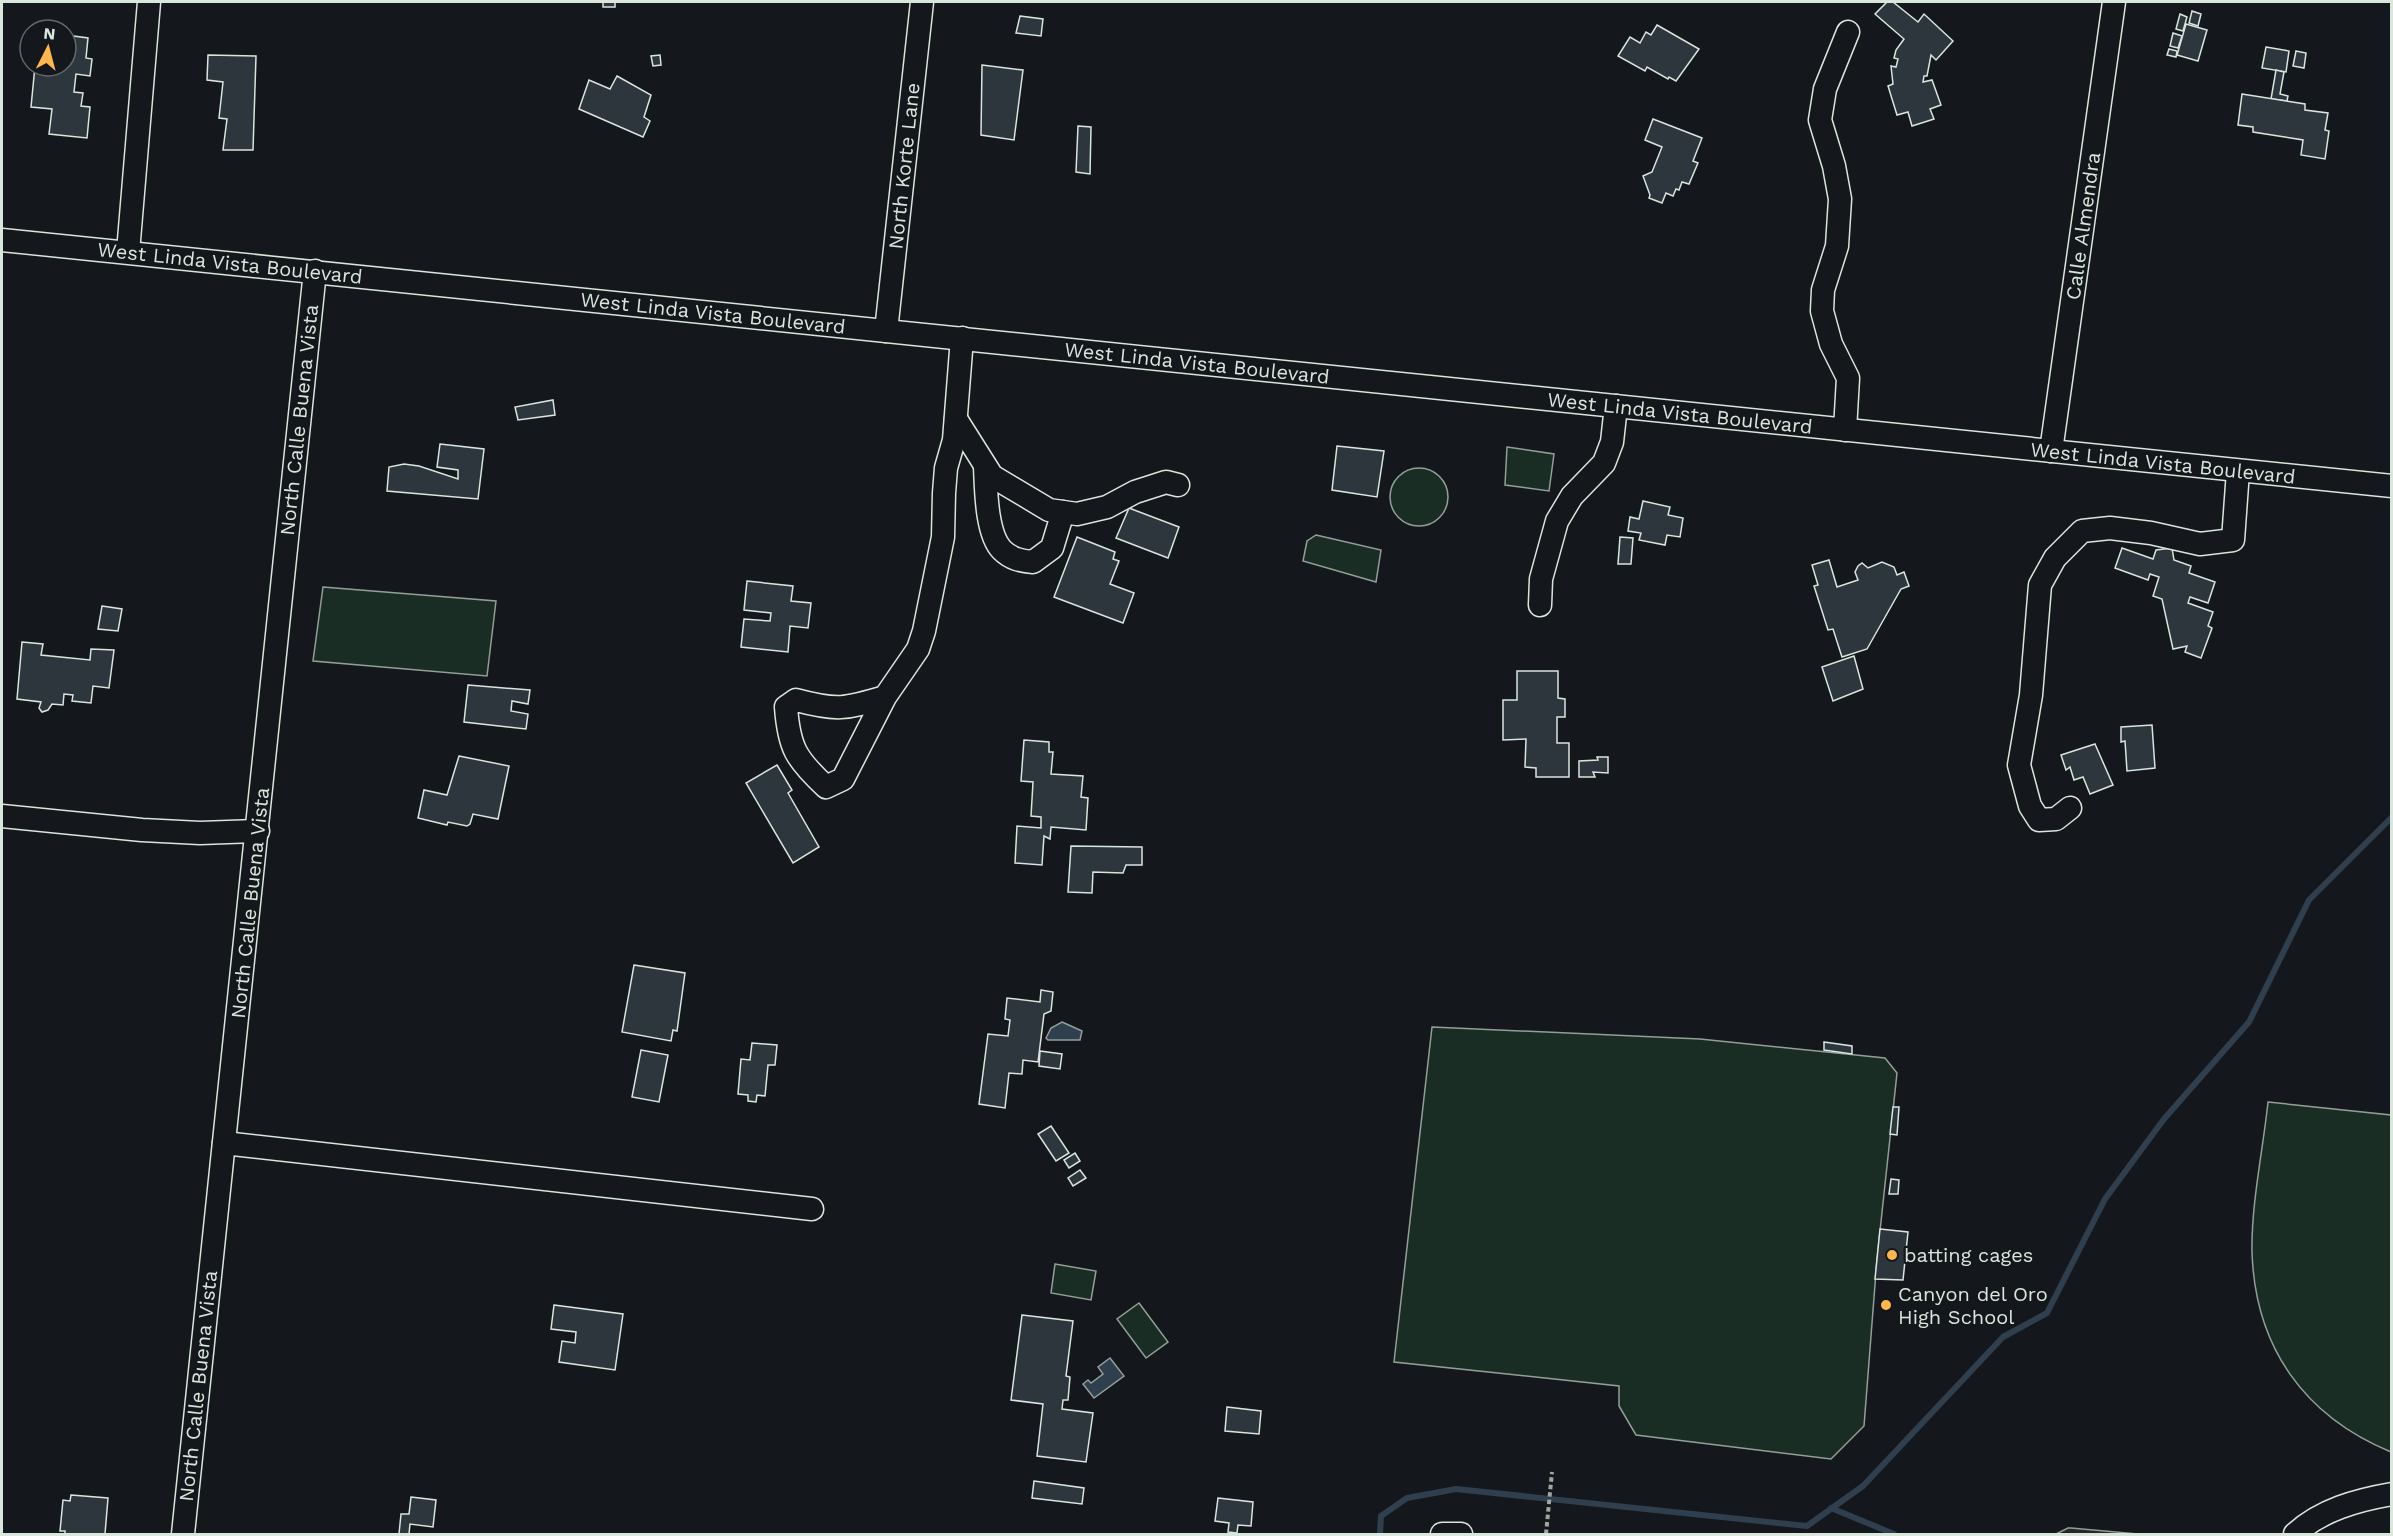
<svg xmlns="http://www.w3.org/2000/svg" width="2393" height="1536" viewBox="0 0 2393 1536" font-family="'Work Sans',sans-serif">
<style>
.green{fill:#1a2d24;stroke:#939e99;stroke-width:1.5}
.parking{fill:#24282b;stroke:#939e99;stroke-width:1.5}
.water{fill:#2f3f4d;stroke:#939e99;stroke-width:1.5}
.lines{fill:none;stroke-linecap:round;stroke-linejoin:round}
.stream{stroke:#2f3f4d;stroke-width:6}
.building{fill:#2c363c;stroke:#d8e6dc;stroke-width:1.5}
.minor-casing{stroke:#d8e6dc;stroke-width:25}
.path{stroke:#9da8a2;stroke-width:4;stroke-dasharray:4.5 3;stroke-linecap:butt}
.minor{stroke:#14181c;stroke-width:22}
.poi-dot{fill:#ffb74d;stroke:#14181c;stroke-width:2}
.labels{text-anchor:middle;stroke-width:4.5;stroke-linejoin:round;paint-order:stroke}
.street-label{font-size:20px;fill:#d8e6dc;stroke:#14181c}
.poi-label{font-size:20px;fill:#d8e6dc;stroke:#14181c;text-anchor:start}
</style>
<rect width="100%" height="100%" fill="#14181c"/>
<g class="green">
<polygon points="1507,447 1554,454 1549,491 1505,485"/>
<circle cx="1419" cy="497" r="29"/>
<polygon points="1316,535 1381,550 1376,582 1303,561 1307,541"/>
<polygon points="323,587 496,601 487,676 313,661"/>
<polygon points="1432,1027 1700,1039 1885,1058 1897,1073 1877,1259 1864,1426 1831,1459 1636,1435 1619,1406 1619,1386 1394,1362"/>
<path d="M2268,1102L2391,1115V1452C2304,1416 2255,1347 2252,1252C2251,1205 2263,1150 2268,1102Z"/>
<polygon points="1055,1264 1096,1271 1091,1300 1051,1293"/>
<polygon points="1139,1303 1168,1342 1146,1358 1117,1319"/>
</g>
<polygon class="parking" points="2068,1528 2071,1528 2138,1534 2056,1534"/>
<g class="water">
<polygon points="1062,1022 1082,1031 1080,1040 1048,1040 1046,1038 1051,1028"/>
<polygon points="1110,1358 1124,1376 1094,1398 1083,1384 1088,1380 1091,1383 1103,1374 1098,1367"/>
</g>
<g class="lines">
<g class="stream">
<polyline points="1831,1508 1894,1534"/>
<polyline points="1380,1534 1381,1516 1407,1498 1456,1489 1807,1526 1863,1486 2003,1337 2047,1313 2105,1199 2164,1119 2249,1022 2309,900 2392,817"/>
</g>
</g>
<g class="building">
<rect x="603" y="2" width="12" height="5"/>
<polygon points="1887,2 1893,2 1918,22 1924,14 1953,41 1936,60 1931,55 1927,76 1924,76 1923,82 1932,80 1941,105 1930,109 1934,119 1912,126 1908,112 1897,115 1888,86 1893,84 1891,66 1896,67 1898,59 1894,58 1896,50 1904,39 1875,14"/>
<polygon points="2192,11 2201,14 2198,26 2189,23"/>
<polygon points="2180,14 2187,17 2183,31 2176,29"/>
<polygon points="1020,16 1043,19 1041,36 1016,33"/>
<polygon points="2186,24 2207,30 2198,61 2177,55"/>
<polygon points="1657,25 1699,49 1676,81 1669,77 1668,79 1647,67 1645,71 1618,56 1630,37 1640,43 1646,32 1651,35"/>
<polygon points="2173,33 2182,36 2178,48 2170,46"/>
<polygon points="66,35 88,38 86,58 92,59 90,76 76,74 74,92 83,93 81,106 90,107 87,138 49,134 52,109 31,107 35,66 66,66"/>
<polygon points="2266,47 2289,51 2286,72 2262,68"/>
<polygon points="2169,49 2177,51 2176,57 2167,55"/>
<polygon points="2296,51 2306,53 2304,68 2293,66"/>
<polygon points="208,55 256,56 253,150 223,150 227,119 219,118 223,82 207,80"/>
<polygon points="660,55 661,65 653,66 651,56"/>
<polygon points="982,65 1023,70 1014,140 981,135"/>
<polygon points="2276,70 2284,72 2280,94 2288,96 2287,101 2271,99"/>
<polygon points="617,76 651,95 644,117 650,121 643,137 579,109 589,80 610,89"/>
<polygon points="2242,94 2305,104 2305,110 2328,113 2325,130 2329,131 2325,159 2301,155 2303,140 2253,132 2253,127 2238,125"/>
<polygon points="1653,119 1702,138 1693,161 1698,163 1689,184 1682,182 1679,190 1676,189 1673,196 1666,193 1662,203 1649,198 1650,195 1643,176 1652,172 1662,147 1645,140"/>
<polygon points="1078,126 1091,127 1090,174 1076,172"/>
<polygon points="553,400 555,415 518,420 515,407"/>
<polygon points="440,444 484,449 478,499 387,491 389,467 404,464 419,466 458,479 458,470 437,467"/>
<polygon points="1337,446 1384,451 1377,497 1332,490"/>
<polygon points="1643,501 1670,507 1668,515 1683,518 1680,537 1667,535 1665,545 1639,540 1641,533 1628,531 1630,517 1639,519"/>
<polygon points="1129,508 1179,527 1168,558 1116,538"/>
<polygon points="1077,537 1115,552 1113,559 1119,561 1110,584 1134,593 1123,623 1054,597"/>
<polygon points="1620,537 1633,538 1631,564 1618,564"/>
<polygon points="2122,548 2153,559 2156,550 2172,548 2174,560 2191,566 2189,573 2215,582 2208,603 2190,597 2188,603 2213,612 2208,626 2212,628 2201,658 2185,652 2187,646 2173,649 2162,599 2153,596 2159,577 2150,574 2148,580 2115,568"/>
<polygon points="1829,560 1837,587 1858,580 1855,572 1858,566 1862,563 1868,568 1882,562 1894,567 1897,575 1904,572 1909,586 1901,589 1867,649 1842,657 1833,629 1828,630 1814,586 1818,585 1812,565"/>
<polygon points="747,581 793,586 791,601 811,603 808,628 790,626 788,652 741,647 744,619 770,621 771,613 744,610"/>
<polygon points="102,606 122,609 118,631 98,629"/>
<polygon points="22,642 43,644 41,655 90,660 91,649 114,650 109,688 93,686 91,703 72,701 73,695 64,694 63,705 52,704 48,710 42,712 39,708 41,702 17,699"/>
<polygon points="1854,656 1863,689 1833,701 1822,667"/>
<polygon points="1517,671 1558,671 1558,698 1565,699 1565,717 1557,717 1557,743 1569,743 1569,777 1536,777 1536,768 1525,767 1526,739 1503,740 1503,700 1517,700"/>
<polygon points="468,685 530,690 528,704 512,701 511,711 528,714 526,729 464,722"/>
<polygon points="2152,725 2155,768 2127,771 2125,741 2121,742 2121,727"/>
<polygon points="1024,740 1049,742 1049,752 1053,752 1051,774 1083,776 1081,797 1088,798 1086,830 1051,827 1050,839 1044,836 1042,865 1015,863 1017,826 1041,828 1041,817 1031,816 1033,782 1021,781"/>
<polygon points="2095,744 2113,785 2090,794 2083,777 2074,780 2070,767 2066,770 2061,755"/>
<polygon points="459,756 509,766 498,819 473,814 470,824 467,826 448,822 447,825 418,818 424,790 447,795"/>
<polygon points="1597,757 1608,757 1608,773 1593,772 1595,777 1579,777 1579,761 1598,760"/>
<polygon points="777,765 792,790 788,793 819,847 793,863 746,783"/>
<polygon points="1071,846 1142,847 1142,865 1126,865 1123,873 1093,872 1092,893 1068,892"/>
<polygon points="634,965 685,973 677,1031 673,1030 671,1041 622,1032"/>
<polygon points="1041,990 1053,992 1051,1011 1044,1014 1038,1062 1023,1060 1022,1074 1009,1073 1005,1108 979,1104 988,1034 1008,1036 1010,1020 1005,1019 1007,998 1040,1002"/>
<polygon points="1824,1042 1852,1046 1852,1054 1824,1050"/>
<polygon points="752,1043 777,1045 775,1065 768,1065 765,1096 757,1095 756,1102 748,1101 748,1095 738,1094 741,1059 750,1060"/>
<polygon points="641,1050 668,1055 659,1102 632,1097"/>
<polygon points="1040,1051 1062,1054 1060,1069 1039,1066"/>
<polygon points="1893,1107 1899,1107 1897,1135 1890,1134"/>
<polygon points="1051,1126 1069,1153 1056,1161 1038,1134"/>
<polygon points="1075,1153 1080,1161 1069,1168 1064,1160"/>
<polygon points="1080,1170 1086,1178 1073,1186 1068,1178"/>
<polygon points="1891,1179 1899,1180 1898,1194 1889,1194"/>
<polygon points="1880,1229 1908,1232 1903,1280 1875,1279"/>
<polygon points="554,1305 623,1314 615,1370 559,1362 562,1341 575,1343 576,1332 551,1329"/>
<polygon points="1022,1315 1073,1321 1066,1376 1070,1377 1068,1400 1063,1400 1062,1409 1093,1413 1086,1462 1037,1456 1043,1404 1011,1400"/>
<polygon points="1227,1407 1261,1411 1259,1434 1225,1431"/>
<polygon points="1034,1481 1084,1488 1082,1504 1032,1498"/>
<polygon points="71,1495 108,1498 105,1534 65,1534 65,1531 60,1531 63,1500 70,1501"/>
<polygon points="411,1497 436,1500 433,1527 410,1524 409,1534 399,1534 401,1514 409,1514"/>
<polygon points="1218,1498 1253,1502 1251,1526 1238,1525 1237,1533 1228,1532 1229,1523 1215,1521"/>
</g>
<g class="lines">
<g class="minor-casing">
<g id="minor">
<polyline points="2,240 2392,486"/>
<polyline points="128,252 149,2"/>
<polyline points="886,331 922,2"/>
<polyline points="956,419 992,476 1049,510 1077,514 1107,507 1135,492 1166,482 1178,485"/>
<polyline points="1845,430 1848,378 1831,344 1822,311 1823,290 1837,246 1840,199 1834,166 1820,120 1825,89 1848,32"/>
<polyline points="2051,451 2114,2"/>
<path d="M985,466C986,488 986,534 1002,550C1011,559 1021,561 1033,562L1052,548L1063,512"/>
<polyline points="1540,605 1541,579 1557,521 1572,496 1604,463 1612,442 1616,406"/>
<path d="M885,697C845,709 837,711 796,700L786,707C789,748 796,759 826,787L843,779L885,697L918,649L924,631L943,537L944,493L946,468L954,440L962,338"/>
<polyline points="2070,808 2056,819 2039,820 2030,806 2019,765 2031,695 2040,585 2055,558 2082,531 2110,528 2151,533 2200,544 2233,540 2238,471"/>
<polyline points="2,816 142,830 200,833 258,831"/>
<polyline points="224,1143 812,1209"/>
<polyline points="183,1534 315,271"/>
<polyline points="1442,1534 1461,1534"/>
<path d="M2295,1534C2321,1510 2357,1500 2392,1494"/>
</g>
</g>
<polyline class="path" points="1546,1534 1552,1472"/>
<use href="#minor" class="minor"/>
</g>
<g class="poi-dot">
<circle cx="1892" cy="1255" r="6"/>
<circle cx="1886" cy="1305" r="6"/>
</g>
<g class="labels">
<g class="street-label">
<text transform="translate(904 166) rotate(-84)" y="7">North Korte Lane</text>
<text transform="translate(2083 226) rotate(-82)" y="7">Calle Almendra</text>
<text transform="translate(230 263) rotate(6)" y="7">West Linda Vista Boulevard</text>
<text transform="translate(713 313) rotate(6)" y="7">West Linda Vista Boulevard</text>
<text transform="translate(1197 363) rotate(6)" y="7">West Linda Vista Boulevard</text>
<text transform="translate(1680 413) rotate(6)" y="7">West Linda Vista Boulevard</text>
<text transform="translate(299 420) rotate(-84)" y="7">North Calle Buena Vista</text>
<text transform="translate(2163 463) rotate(6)" y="7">West Linda Vista Boulevard</text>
<text transform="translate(250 903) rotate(-84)" y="7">North Calle Buena Vista</text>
<text transform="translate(198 1386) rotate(-84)" y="7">North Calle Buena Vista</text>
</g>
<g class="poi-label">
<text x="1904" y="1262">batting cages</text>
<text x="1898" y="1301">Canyon del Oro<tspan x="1898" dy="23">High School</tspan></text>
</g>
</g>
<rect width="2393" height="1536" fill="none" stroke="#d8e6dc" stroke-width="6"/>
<g transform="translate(48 48) rotate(6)"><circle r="28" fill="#14181c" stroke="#626a69" stroke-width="1.5"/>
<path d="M0-4.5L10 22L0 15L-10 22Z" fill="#ffb74d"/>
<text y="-9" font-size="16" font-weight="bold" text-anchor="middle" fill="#d8e6dc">N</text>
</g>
</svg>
